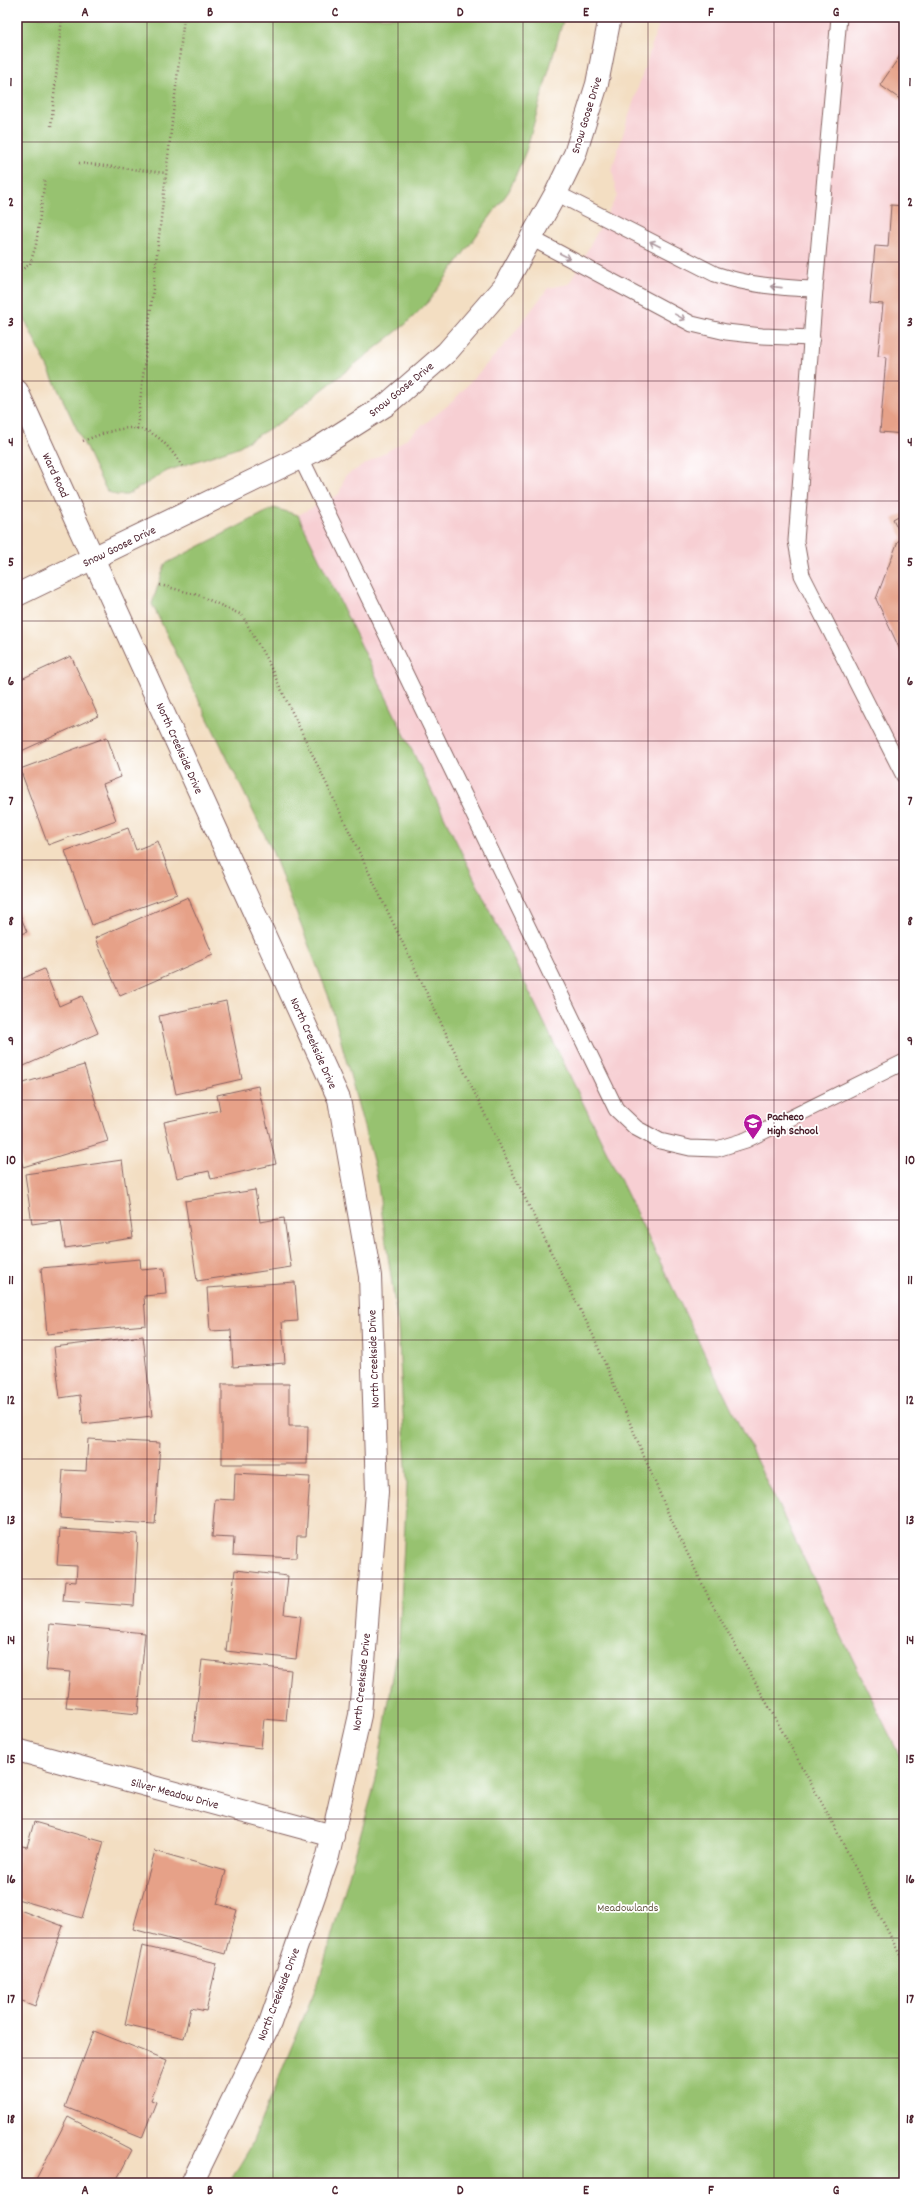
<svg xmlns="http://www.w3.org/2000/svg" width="921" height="2200" viewBox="0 0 921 2200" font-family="Dekko,sans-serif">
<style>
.built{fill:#f7cfd3}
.green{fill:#97c26f;stroke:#70704d}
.building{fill:#e6a188}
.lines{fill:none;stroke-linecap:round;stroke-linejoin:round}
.lane-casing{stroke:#856260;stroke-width:17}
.street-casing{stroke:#856260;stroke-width:24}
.path{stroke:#856260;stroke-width:2.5;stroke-dasharray:1 3;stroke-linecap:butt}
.lane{stroke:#fff;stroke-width:15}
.street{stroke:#fff;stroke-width:22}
.oneway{stroke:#ae9aa0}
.grid{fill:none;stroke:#4a1f2b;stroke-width:1;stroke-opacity:0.55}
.labels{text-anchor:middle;stroke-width:3.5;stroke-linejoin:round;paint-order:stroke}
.street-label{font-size:12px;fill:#4a1f2b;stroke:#fff}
.poi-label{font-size:12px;font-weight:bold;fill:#4a1f2b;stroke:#fff;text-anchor:start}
.park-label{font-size:12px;fill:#655843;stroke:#fff}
.neatline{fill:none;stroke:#4a1f2b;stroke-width:1.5}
.grid-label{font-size:13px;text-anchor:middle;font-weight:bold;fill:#4a1f2b}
</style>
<rect width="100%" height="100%" fill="#fff"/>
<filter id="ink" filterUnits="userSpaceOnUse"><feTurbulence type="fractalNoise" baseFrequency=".025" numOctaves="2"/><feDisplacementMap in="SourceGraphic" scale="8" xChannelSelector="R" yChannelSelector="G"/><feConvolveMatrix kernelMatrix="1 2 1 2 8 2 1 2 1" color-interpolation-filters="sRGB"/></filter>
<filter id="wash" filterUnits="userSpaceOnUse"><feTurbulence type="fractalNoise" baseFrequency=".012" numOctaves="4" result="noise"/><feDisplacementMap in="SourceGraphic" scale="16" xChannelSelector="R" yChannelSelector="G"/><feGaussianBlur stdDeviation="0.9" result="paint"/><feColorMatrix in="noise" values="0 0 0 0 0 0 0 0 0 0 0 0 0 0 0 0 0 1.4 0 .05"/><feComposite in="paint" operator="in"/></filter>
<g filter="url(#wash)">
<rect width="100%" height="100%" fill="#f3dec2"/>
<polygon class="built" points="661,17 904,17 904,1765 298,515 339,494 345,476 398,445 452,402 508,341 548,288 569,284 617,196 612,168"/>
<g class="green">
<polygon points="17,17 564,17 526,151 509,191 428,302 406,324 284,420 238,447 167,471 127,495 116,495 107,491 102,482 17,303"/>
<polygon points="274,508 298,515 904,1765 904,2183 229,2183 250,2148 319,1980 375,1784 399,1640 407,1484 398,1326 376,1172 330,1000 271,848 152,604 165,564"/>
</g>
<g id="blocks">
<g class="building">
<polygon points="904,50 904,102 880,85"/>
<polygon points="891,205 904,206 904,434 880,432 886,357 878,356 883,304 870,303 875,246 888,247"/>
<polygon points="904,513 904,658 876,599 898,541 903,539 893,519"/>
<polygon points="71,656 98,716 17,753 17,681"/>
<polygon points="107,737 121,777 103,784 116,820 48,845 20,769"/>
<polygon points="128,828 136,850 158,841 177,894 92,925 65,851"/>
<polygon points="188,897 213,955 120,996 95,938"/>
<polygon points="17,908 27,932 17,935"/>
<polygon points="44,969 59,1006 82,996 98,1033 17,1069 17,981"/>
<polygon points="226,1001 242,1079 176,1094 159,1016"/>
<polygon points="84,1065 108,1141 23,1167 17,1146 17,1085"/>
<polygon points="258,1086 276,1164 211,1179 209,1171 177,1178 164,1122 220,1110 217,1095"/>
<polygon points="122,1160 133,1238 65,1248 61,1220 32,1224 25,1174"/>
<polygon points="255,1190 260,1222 284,1218 291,1267 197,1281 185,1201"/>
<polygon points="140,1259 141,1270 164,1268 166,1294 144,1296 146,1325 47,1334 41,1268"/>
<polygon points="295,1282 298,1321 282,1322 285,1363 233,1367 231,1330 210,1331 207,1288"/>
<polygon points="143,1336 152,1416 83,1424 80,1395 60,1398 54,1347"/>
<polygon points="222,1384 289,1384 289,1426 308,1426 307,1464 222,1464"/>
<polygon points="88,1439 160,1443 155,1524 60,1518 63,1470 86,1471"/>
<polygon points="235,1473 310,1477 306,1536 297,1536 296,1558 233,1555 234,1538 212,1537 215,1499 234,1500"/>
<polygon points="60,1529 138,1534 134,1606 63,1601 65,1581 76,1582 77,1566 57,1565"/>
<polygon points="235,1570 288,1576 284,1614 301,1616 296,1659 226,1651"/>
<polygon points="50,1624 145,1633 138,1714 66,1707 70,1672 46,1670"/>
<polygon points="202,1660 291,1670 286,1721 264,1719 261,1748 193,1740"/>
<polygon points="34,1822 104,1842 82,1918 17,1899 17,1845 27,1847"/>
<polygon points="155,1851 226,1871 217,1904 237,1910 225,1954 133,1929"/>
<polygon points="17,1909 63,1926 35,2006 17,1999"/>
<polygon points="142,1946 217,1963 206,2011 191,2008 184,2038 125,2024"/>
<polygon points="94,2031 167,2060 151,2100 156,2102 142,2138 65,2107"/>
<polygon points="68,2117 132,2150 115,2183 34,2183"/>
</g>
</g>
</g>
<g filter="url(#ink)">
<use href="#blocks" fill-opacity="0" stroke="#856260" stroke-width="1"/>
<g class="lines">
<g class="lane-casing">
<g id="lane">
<polyline points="839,17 815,289 796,541 802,575 904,776"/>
<path d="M556,193L715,274C748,285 780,288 815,289"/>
<polyline points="531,238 692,324 726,332 762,336 812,338"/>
<polyline points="301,458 616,1109 636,1128 660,1141 690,1148 717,1149 746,1140 904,1062"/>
</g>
</g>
<g class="street-casing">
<g id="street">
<polyline points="17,391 339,1099 370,1276 377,1492 360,1715 328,1856 270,2023 192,2183"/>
<polyline points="17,595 312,452 386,405 447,352 505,285 556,193 575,154 597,84 610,17"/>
<polyline points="17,1750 333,1836"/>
</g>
</g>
<g class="path">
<polyline points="51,126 62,17"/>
<polyline points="17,155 19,155"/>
<polyline points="79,163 166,173"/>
<polyline points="17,273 30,264 36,245 45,179"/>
<polyline points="137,429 184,17"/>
<path d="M83,441C131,422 152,419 182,466"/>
<polyline points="160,585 198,595 242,615 269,664 549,1248 593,1335 668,1513 709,1598 830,1818 904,1963"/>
</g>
<use href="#lane" class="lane"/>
<use href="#street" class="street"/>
</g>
<defs><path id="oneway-shaft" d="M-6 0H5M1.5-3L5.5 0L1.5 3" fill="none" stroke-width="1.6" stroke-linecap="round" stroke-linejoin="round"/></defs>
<g class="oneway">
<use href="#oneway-shaft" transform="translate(655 244) rotate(-153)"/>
<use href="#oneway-shaft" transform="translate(565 256) rotate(27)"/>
<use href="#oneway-shaft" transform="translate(776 287) rotate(-174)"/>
<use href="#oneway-shaft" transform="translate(680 317) rotate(29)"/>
</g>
</g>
<path class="grid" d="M147,17V2183M273,17V2183M398,17V2183M523,17V2183M648,17V2183M774,17V2183M17,142H904M17,262H904M17,381H904M17,501H904M17,621H904M17,741H904M17,860H904M17,980H904M17,1100H904M17,1220H904M17,1340H904M17,1459H904M17,1579H904M17,1699H904M17,1819H904M17,1938H904M17,2058H904"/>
<defs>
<g id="school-pin" transform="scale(1)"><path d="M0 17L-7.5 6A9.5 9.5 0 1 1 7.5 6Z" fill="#b5179e" stroke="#fff"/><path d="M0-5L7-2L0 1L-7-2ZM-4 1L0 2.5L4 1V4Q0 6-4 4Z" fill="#fff"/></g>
</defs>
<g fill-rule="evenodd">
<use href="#school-pin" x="753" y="1123"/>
</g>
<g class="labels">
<g class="street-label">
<text transform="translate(586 115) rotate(-73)" y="4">Snow Goose Drive</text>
<text transform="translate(401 389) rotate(-39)" y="4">Snow Goose Drive</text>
<text transform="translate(56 475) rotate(65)" y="4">Ward Road</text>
<text transform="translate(119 546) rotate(-26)" y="4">Snow Goose Drive</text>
<text transform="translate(180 748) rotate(66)" y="4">North Creekside Drive</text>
<text transform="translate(314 1043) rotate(66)" y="4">North Creekside Drive</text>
<text transform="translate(373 1359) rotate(-92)" y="4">North Creekside Drive</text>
<text transform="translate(361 1682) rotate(-84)" y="4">North Creekside Drive</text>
<text transform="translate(175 1793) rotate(15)" y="4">Silver Meadow Drive</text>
<text transform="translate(278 1994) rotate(-69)" y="4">North Creekside Drive</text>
</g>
<g class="poi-label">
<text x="767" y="1120">Pacheco<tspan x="767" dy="14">High School</tspan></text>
</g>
<g class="park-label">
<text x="628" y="1911">Meadowlands</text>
</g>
</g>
<rect width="921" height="2200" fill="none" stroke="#fff" stroke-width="44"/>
<rect x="22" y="22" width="877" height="2156" class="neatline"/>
<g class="grid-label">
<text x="85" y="16">A</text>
<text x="210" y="16">B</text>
<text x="335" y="16">C</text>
<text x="460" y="16">D</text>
<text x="586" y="16">E</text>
<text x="711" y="16">F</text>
<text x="836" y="16">G</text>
<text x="11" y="86">1</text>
<text x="910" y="86">1</text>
<text x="11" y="206">2</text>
<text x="910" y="206">2</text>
<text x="11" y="326">3</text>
<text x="910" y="326">3</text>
<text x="11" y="446">4</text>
<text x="910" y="446">4</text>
<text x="11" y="566">5</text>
<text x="910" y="566">5</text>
<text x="11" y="685">6</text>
<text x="910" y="685">6</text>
<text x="11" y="805">7</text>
<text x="910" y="805">7</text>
<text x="11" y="925">8</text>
<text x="910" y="925">8</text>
<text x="11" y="1045">9</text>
<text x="910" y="1045">9</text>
<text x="11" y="1164">10</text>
<text x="910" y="1164">10</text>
<text x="11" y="1284">11</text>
<text x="910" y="1284">11</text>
<text x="11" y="1404">12</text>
<text x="910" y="1404">12</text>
<text x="11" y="1524">13</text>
<text x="910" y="1524">13</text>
<text x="11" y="1644">14</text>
<text x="910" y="1644">14</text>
<text x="11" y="1763">15</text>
<text x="910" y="1763">15</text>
<text x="11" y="1883">16</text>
<text x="910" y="1883">16</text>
<text x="11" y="2003">17</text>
<text x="910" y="2003">17</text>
<text x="11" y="2123">18</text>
<text x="910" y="2123">18</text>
<text x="85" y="2194">A</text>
<text x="210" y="2194">B</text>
<text x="335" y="2194">C</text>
<text x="460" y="2194">D</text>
<text x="586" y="2194">E</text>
<text x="711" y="2194">F</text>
<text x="836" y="2194">G</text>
</g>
</svg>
